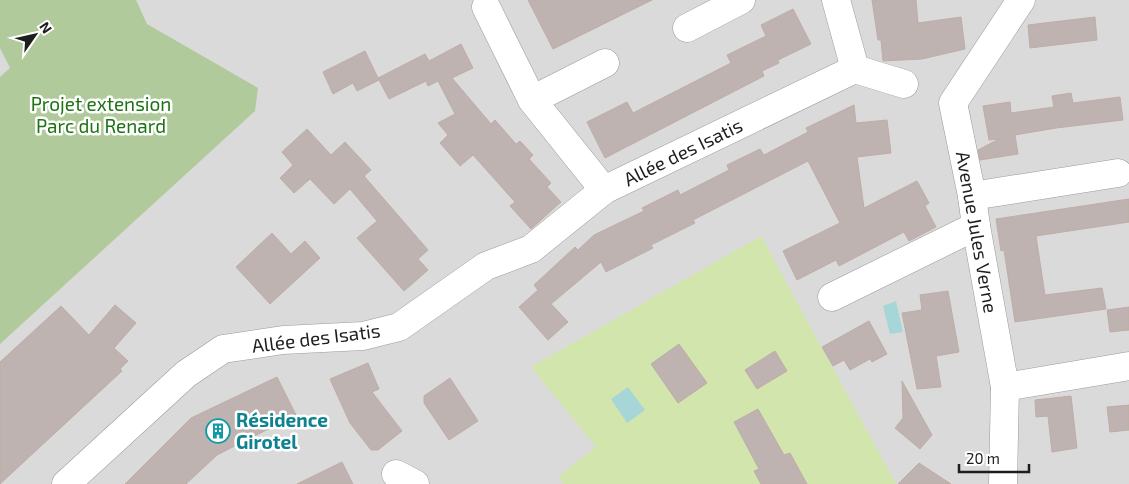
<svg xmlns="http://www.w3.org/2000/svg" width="1129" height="484" viewBox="0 0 1129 484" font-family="'Exo 2',sans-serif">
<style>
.residential{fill:#dbdada}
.grass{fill:#d2e5ac}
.forest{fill:#b1ca9b}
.water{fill:#a6d6d8}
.building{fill:#beb3b0;stroke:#beada7}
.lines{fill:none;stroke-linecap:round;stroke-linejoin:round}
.minor-casing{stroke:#9a9a9a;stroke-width:29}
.minor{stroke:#fff;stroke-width:28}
.labels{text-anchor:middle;stroke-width:5;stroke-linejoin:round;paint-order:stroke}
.park-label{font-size:19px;fill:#1c7312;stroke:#fff}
.street-label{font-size:19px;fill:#1d1d1d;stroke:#fff}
.culture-label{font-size:19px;font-weight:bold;fill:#0d838f;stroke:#fff;text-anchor:start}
</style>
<rect width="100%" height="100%" fill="#ede8e3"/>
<rect class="residential" x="0" y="0" width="1129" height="484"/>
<polygon class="grass" points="761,236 896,484 563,484 559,476 596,447 531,367"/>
<polygon class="forest" points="0,0 136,0 147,24 258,88 255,111 0,344 0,77 10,68 0,48"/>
<g class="water">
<polygon points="896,301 903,332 890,334 883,306"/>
<polygon points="628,387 645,410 627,423 611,399"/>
</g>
<g class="building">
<polygon points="528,0 652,0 553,49"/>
<polygon points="872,0 916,0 918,23 961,17 965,49 922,59 883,61 881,40 878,40"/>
<polygon points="793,9 811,44 778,60 779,63 762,71 764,76 605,158 587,122 627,102 633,113 731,63 727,55 766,36 761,25"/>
<polygon points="1095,17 1097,40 1030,48 1028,25"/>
<polygon points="461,44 473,68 452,78 491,124 495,120 516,144 520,141 533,155 529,159 551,183 547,187 561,202 531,229 510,206 515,202 473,155 460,166 440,143 448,135 438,123 455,114 438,81 428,86 426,81 389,99 378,78 425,54 429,61"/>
<polygon points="365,51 379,80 357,91 353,83 333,94 323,72"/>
<polygon points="1071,93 1073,103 1120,97 1123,120 1056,128 1015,135 1018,154 980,160 978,150 999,139 989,140 983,106 1010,102 1011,113 1054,107 1052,96"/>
<polygon points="854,105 856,123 887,120 891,153 857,157 864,208 917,181 929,203 925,206 936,227 909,241 904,232 839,266 836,260 797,280 783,251 840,223 808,161 693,220 695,223 651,245 653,248 606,272 601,262 551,304 568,322 548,340 519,307 538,290 534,285 575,247 578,250 594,235 644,211 642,208 678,190 680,195 729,170 727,165 760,149 764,155 808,132 806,128"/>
<polygon points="307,129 331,155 345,142 371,170 364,176 428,250 418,259 428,270 404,291 357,238 377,221 350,189 334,204 310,179 294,193 280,178 293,165 282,152"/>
<polygon points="1129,199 1129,222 1036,236 1045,295 1102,288 1106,309 1015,322 1004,250 1001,251 996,219"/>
<polygon points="272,233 291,254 305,241 320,258 270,304 236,267"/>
<polygon points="948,291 959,352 936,356 941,387 917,389 902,313 922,310 920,295"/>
<polygon points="115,305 136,323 114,348 128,361 120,369 122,371 0,484 0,362 61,306 89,335"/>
<polygon points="1129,307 1129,330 1110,332 1107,310"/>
<polygon points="869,321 887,354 872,362 870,359 850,370 844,360 833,366 822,347"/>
<polygon points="679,344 707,383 678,403 651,364"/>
<polygon points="775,351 787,371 757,389 745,370"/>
<polygon points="368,363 379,389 372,392 402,431 378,450 371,450 350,423 330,379"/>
<polygon points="277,377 296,415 217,455 186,484 125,484 191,418"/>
<polygon points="450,378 478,421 449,440 424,403 424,396"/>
<polygon points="902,381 932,435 920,449 895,428 903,418"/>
<polygon points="1071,396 1077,448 1052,452 1048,416 1036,417 1035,400"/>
<polygon points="1129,405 1129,430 1110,432 1107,407"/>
<polygon points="758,409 784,455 790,453 807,484 761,484 754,471 759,469 734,422"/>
<polygon points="342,462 353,484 297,484"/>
<polygon points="919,463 951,484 898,484"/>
</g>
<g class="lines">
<g class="minor-casing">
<g id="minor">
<polyline points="836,0 855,69"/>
<polyline points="486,7 532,100 604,190"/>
<polyline points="687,28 741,0"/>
<polyline points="532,100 605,63"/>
<polyline points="972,196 1118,173"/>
<polyline points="832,297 976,226"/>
<polyline points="1005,387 1129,366"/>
<polyline points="396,474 415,484"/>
<polyline points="66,484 186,374 223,349 283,340 363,336 399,327 486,266 531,249 604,190 855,69 904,84"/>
<polyline points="1003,484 1005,387 976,226 972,196 953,103 1021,0"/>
</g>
</g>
<use href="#minor" class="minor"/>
</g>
<defs>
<g id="building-ring" transform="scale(1.25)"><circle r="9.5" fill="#fff" stroke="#0f9aa8" stroke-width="1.5"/><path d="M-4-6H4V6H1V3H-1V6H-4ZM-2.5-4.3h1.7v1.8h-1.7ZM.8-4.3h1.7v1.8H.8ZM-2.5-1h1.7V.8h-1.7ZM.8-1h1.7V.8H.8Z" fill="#0f9aa8"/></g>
</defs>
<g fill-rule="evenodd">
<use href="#building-ring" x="218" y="431"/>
</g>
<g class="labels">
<g class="park-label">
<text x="101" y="111">Projet extension<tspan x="101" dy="22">Parc du Renard</tspan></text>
</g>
<g class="street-label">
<text transform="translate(683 152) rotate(-26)" y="7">Allée des Isatis</text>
<text transform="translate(977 232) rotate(80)" y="7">Avenue Jules Verne</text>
<text transform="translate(316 338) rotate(-7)" y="7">Allée des Isatis</text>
</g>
<g class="culture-label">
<text x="236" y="427">Résidence<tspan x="236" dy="22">Girotel</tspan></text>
</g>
</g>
<g transform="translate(35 35) rotate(56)" stroke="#ffffff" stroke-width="4" paint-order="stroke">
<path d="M0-4L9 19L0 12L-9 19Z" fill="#1d1d1d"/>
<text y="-8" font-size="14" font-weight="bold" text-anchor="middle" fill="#1d1d1d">N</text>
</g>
<path d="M959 464v8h70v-8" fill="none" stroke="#1d1d1d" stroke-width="2.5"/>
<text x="966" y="464" font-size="15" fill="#1d1d1d" stroke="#ffffff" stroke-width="4" paint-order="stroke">20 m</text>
</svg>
